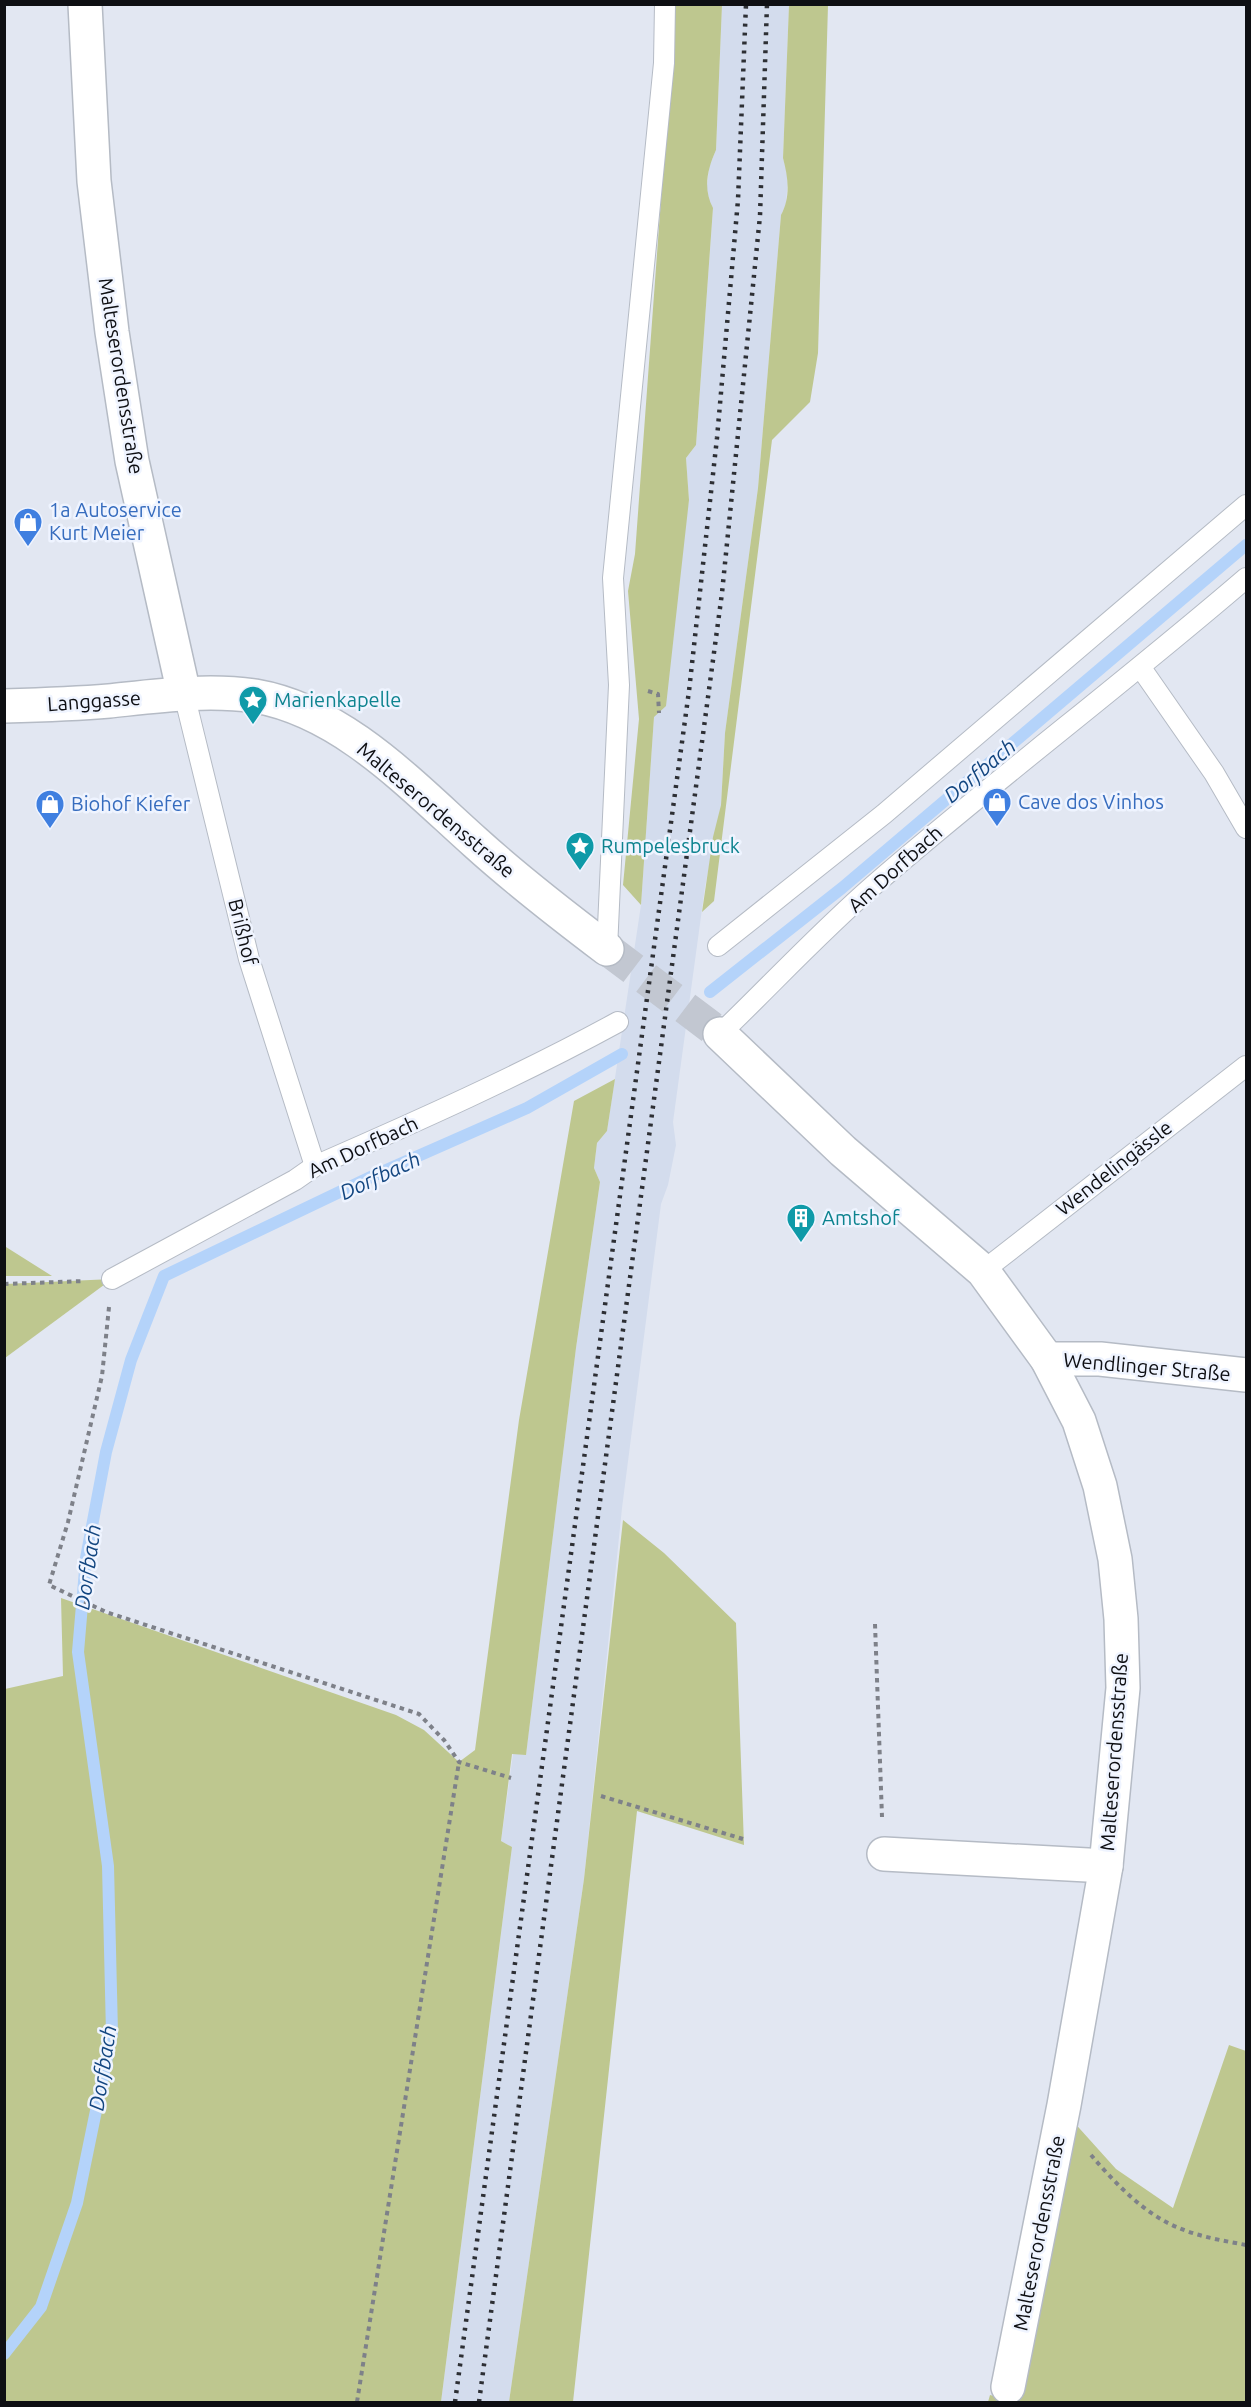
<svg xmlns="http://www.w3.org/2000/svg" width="1251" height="2407" viewBox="0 0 1251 2407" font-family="Ubuntu,sans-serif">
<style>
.built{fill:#d3dced}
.green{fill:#bec78f}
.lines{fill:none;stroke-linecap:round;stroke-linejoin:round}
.stream{stroke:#b4d3fa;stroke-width:12}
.minor-tunnel{stroke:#c2c7d1;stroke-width:33;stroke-dasharray:33 16;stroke-linecap:butt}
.service-casing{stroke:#b5bbc5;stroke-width:22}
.minor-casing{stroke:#b5bbc5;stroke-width:36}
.path{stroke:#7e8189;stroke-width:4;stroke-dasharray:4.5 4.5;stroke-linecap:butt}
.service{stroke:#fff;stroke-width:20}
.minor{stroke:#fff;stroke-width:33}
.rail{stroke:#2d2f34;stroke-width:4.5;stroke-dasharray:3 6;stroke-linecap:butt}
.labels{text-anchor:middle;stroke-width:5;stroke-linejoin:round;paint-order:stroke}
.street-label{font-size:20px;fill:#0e0f13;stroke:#eff4ff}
.shop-label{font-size:20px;fill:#366cbe;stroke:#eff4ff;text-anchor:start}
.culture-label{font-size:20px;fill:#0d838f;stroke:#eff4ff;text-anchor:start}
.water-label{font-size:21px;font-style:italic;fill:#134680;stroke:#eff4ff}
</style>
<rect width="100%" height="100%" fill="#e2e7f2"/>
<polygon class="built" points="722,5 789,5 783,158 788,176 786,205 781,215 758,488 725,733 721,805 705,887 673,1122 676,1145 668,1185 661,1204 622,1508 584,1879 509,2402 441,2402 512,1847 501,1841 513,1754 526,1754 576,1348 600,1182 594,1168 597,1143 607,1131 641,905 654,717 689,500 686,458 696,445 713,209 706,195 709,167 716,150"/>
<g class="green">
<path d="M672,5H722L716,150C707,170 703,189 713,208L696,445L686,458L689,500L666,706L654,717L641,905L623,885L639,719L628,591L635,554L671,63Z"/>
<path d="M789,5H828L818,353L810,402L772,440L714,901L702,912L713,837L721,805L725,733L758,488L781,215C791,197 788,177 783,158Z"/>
<polygon points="615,1079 607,1131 597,1143 594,1168 600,1182 576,1348 526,1755 512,1754 501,1841 512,1847 441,2402 5,2402 5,1689 63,1676 61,1598 396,1715 424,1730 459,1762 475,1750 519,1420 574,1101"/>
<polygon points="4,1243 6,1247 52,1276 5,1276"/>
<polygon points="112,1279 5,1358 5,1284"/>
<polygon points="623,1520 664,1553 736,1623 744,1845 637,1811 573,2402 509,2402 584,1879"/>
<polygon points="1229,2045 1246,2051 1246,2402 988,2402 990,2395 1012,2401 1071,2119 1116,2169 1173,2208"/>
</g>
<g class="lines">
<g class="stream">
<polyline points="710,992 842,888 1246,545"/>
<polyline points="4,2354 41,2307 77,2203 112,2033 108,1866 78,1652 86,1558 106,1452 131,1360 164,1276 375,1175 527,1108 622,1054"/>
</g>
<polyline class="minor-tunnel" points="607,949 720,1034"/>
<g class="service-casing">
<g id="service">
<polyline points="1141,668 1214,773 1246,828"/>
<polyline points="184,694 249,959 315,1166"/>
<polyline points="718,946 884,814 1246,505"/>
<polyline points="607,949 619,685 613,578 664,63 665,4"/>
<path d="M720,1034C771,985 820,932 874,885C995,780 1124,683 1246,578"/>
<polyline points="983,1271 1246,1066"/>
<path d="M112,1279L295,1180L315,1166C418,1121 519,1076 618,1022"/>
</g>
</g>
<g class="minor-casing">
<g id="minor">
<polyline points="85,4 94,181 112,332 132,461 184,694"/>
<path d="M4,706C40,705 74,704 109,701C157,696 207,689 255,696C343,711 412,786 476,843C518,881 562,915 607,949"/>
<polyline points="720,1034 843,1151 983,1271 1047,1359 1079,1421 1100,1486 1115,1559 1121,1619 1123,1688 1106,1866 1064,2105 1008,2387"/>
<polyline points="1047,1359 1100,1359 1246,1375"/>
<polyline points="884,1854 1106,1866"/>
</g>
</g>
<g class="path">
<polyline points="648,691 658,694 659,713"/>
<polyline points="4,1284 84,1281"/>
<polyline points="109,1307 102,1376 68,1522 49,1585 106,1612 419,1714 444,1740 459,1762 511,1778"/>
<polyline points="875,1624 882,1817"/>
<polyline points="601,1796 743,1839"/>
<path d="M1091,2155C1114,2182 1145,2215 1179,2228C1200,2237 1225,2241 1246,2245"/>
<polyline points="357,2402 459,1762"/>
</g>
<use href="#service" class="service"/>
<use href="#minor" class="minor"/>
<g class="rail">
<polyline points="455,2402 689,691 717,438 738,200 746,4"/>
<polyline points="479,2402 722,593 760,216 767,4"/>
</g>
</g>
<defs>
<g id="shop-pin" transform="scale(1.5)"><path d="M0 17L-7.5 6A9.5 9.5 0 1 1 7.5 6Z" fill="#3f7fe0" stroke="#eff4ff"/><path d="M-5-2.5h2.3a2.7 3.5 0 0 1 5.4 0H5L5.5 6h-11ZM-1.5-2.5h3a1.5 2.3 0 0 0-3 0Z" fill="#fff"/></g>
<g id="sight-pin" transform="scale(1.5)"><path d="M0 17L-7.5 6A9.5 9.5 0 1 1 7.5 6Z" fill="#0f9aa8" stroke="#eff4ff"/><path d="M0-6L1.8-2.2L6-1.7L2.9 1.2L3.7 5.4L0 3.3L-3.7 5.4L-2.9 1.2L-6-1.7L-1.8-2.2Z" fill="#fff"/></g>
<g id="building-pin" transform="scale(1.5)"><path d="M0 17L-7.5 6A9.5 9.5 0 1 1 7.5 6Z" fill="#0f9aa8" stroke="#eff4ff"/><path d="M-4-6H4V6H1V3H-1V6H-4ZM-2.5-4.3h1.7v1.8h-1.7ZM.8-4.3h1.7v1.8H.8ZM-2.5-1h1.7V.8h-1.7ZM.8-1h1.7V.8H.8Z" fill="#fff"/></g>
</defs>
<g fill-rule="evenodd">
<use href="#shop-pin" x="28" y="522"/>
<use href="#sight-pin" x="253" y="700"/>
<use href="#shop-pin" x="997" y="802"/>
<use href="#shop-pin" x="50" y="804"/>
<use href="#sight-pin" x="580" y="846"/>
<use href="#building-pin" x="801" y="1218"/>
</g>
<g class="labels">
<g class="street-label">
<text transform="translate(121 376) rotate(81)" y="7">Malteserordensstraße</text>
<text transform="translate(94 701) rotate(-4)" y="7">Langgasse</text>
<text transform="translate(436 810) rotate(40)" y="7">Malteserordensstraße</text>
<text transform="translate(895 869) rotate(-42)" y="7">Am Dorfbach</text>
<text transform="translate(243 932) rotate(76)" y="7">Brißhof</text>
<text transform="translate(363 1147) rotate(-25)" y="7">Am Dorfbach</text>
<text transform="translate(1114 1168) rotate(-38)" y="7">Wendelingässle</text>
<text transform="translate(1147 1367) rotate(5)" y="7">Wendlinger Straße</text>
<text transform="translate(1114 1752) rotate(-86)" y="7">Malteserordensstraße</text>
<text transform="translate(1039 2233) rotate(-79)" y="7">Malteserordensstraße</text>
</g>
<g class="shop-label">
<text x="49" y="517">1a Autoservice<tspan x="49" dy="23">Kurt Meier</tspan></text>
<text x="1018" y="809">Cave dos Vinhos</text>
<text x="71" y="811">Biohof Kiefer</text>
</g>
<g class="culture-label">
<text x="274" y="707">Marienkapelle</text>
<text x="601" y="853">Rumpelesbruck</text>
<text x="822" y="1225">Amtshof</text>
</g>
<g class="water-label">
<text transform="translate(980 771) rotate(-40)" y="7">Dorfbach</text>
<text transform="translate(380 1176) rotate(-25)" y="7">Dorfbach</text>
<text transform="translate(88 1567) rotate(-82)" y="7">Dorfbach</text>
<text transform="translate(103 2068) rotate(-81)" y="7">Dorfbach</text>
</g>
</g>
<rect width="1251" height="2407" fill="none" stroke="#0e0f13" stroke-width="12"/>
</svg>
